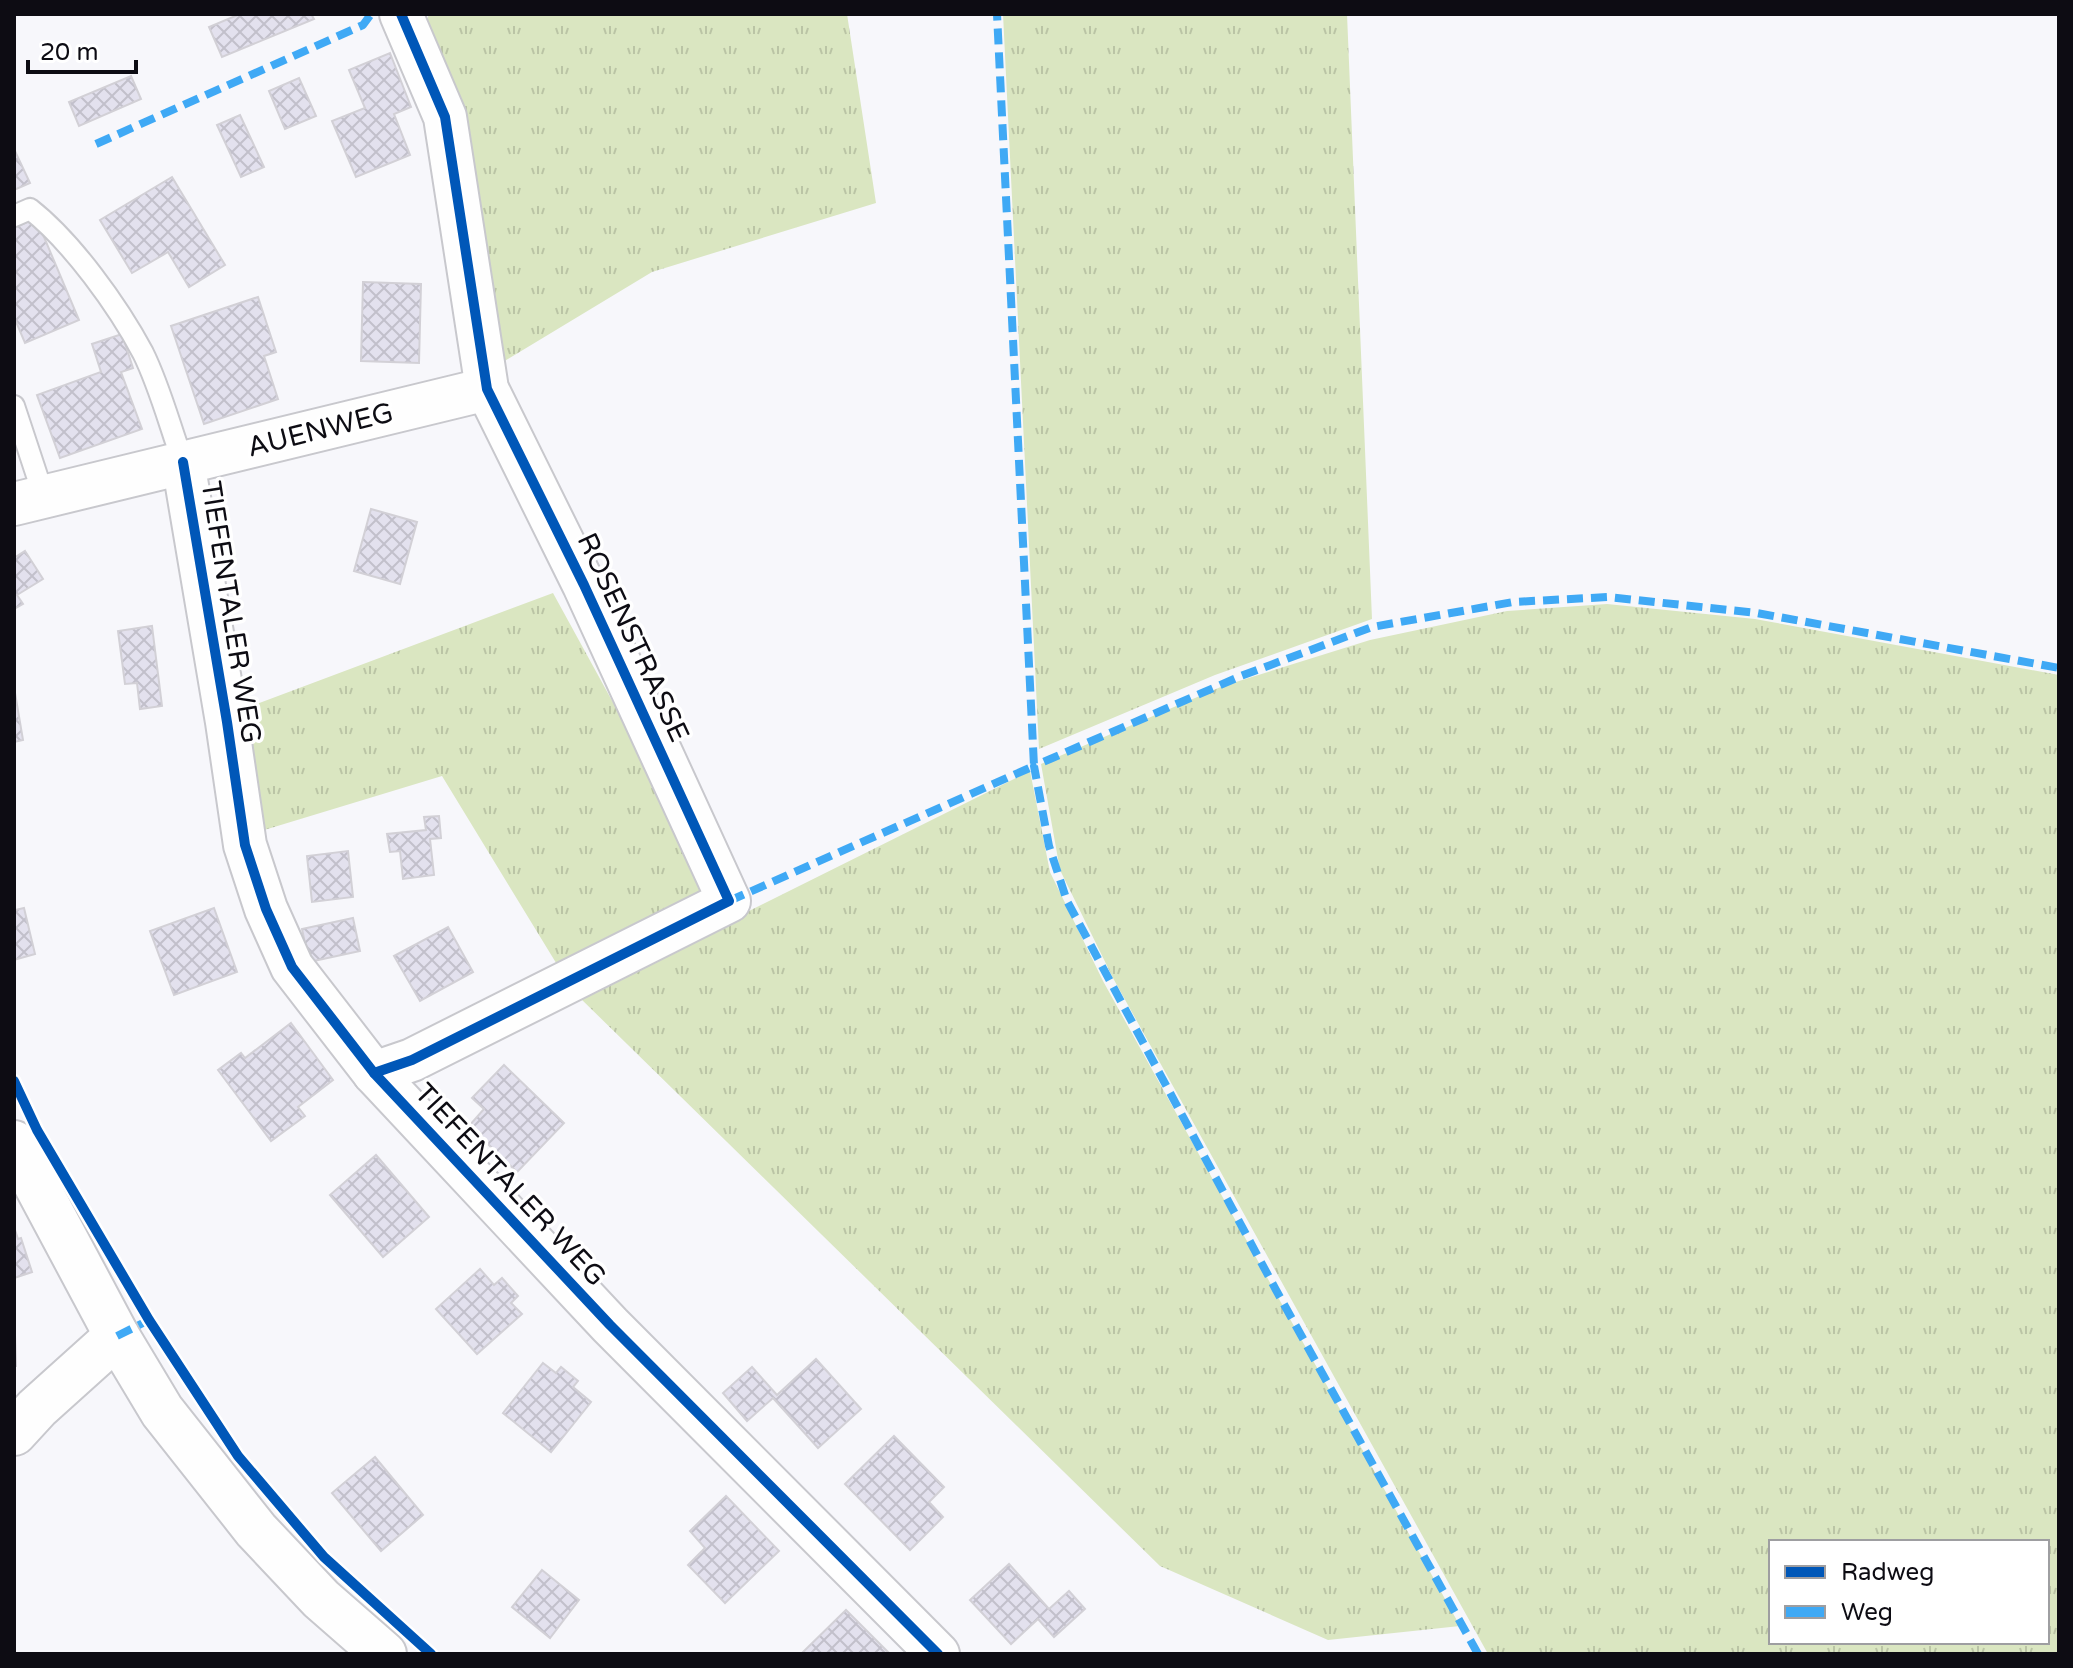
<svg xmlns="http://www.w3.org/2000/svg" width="2073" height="1668" viewBox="0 0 2073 1668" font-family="'Varela Round',sans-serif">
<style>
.grass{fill:url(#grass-tufts);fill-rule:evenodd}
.building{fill:url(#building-cross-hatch);stroke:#d2d0d6;stroke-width:2}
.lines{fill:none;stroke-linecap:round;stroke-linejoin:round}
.lane-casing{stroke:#c8c8cd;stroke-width:24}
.street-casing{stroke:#c8c8cd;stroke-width:46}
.secondary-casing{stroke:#c8c8cd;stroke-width:48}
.lane{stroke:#fefefe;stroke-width:20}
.street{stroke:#fefefe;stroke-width:42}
.secondary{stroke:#fefefe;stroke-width:44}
.quiet{stroke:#3fa9f5;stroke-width:8;stroke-dasharray:16 8;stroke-linecap:butt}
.cycleway-casing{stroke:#fff;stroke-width:15}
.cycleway{stroke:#0057b8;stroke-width:10}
.labels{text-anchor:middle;stroke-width:7;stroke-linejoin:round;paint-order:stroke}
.street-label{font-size:28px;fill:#0d0c13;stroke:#fff}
</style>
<defs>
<pattern id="grass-tufts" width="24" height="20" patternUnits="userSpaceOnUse" patternTransform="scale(2)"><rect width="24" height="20" fill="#dae6c1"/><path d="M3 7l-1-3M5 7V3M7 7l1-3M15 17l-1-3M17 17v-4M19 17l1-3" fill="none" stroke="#bac4a5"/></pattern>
<pattern id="building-cross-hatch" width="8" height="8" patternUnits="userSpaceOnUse" patternTransform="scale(2)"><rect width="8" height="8" fill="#e3e1ee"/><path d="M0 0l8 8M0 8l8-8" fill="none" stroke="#c2c0cb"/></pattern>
</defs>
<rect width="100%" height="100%" fill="#f7f7fb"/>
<g class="grass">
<polygon points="429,14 847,14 876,203 652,272 488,371 462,109 427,20"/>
<polygon points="1003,14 1347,14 1372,619 1215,675 1039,749"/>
<polygon points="553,593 673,812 707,893 561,971 442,776 261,831 238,711"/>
<path d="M1607,604L1755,619L2059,675V1654H1488L1113,978L1060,870L1041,764L1223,686L1370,640L1507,611ZM2047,1542V1642H1771V1542Z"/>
<polygon points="1030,771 1050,872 1103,981 1460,1626 1328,1640 1160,1566 578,996"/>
</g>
<g class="building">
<polygon points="240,14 311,14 314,19 222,57 209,27"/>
<polygon points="390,53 411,107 394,114 410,155 356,177 332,121 365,108 349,70"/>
<polygon points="131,76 141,99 79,126 69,102"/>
<polygon points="299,78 316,116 285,129 269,91"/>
<polygon points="240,115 264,167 241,177 217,125"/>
<polygon points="14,149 30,183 14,190"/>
<polygon points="172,177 225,265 189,287 168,252 132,273 100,220"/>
<polygon points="36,218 79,320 25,343 14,317 14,228"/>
<polygon points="363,282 421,284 419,363 361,361"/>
<polygon points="258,297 276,352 264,356 278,399 204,424 171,326"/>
<polygon points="122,334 133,368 121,372 142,429 60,458 37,395 101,372 92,344"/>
<polygon points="371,509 417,522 400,584 354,571"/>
<polygon points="25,551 43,579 17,595 23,604 14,609 14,558"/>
<polygon points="152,626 162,706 140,709 137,683 125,684 118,631"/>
<polygon points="14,687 23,740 14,742"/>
<polygon points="439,816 441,838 430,839 434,875 403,879 400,851 390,852 387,834 426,830 424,817"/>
<polygon points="348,851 353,897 312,902 307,856"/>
<polygon points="24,908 35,954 14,960 15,910"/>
<polygon points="214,908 237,972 174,995 150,931"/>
<polygon points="353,918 360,951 309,962 302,929"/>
<polygon points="448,927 473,972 420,1001 394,956"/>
<polygon points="291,1023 333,1080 298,1107 305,1116 271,1141 218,1070 241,1053 245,1058"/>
<polygon points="504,1065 564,1123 517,1172 469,1126 484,1109 472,1098"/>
<polygon points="376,1155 429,1217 383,1257 330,1195"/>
<polygon points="14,1227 18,1239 21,1238 32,1272 14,1278"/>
<polygon points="480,1269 494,1285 502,1278 518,1296 511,1303 522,1314 477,1354 436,1309"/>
<polygon points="14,1304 16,1366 14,1366"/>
<polygon points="816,1359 861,1409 818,1448 773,1398 747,1421 723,1393 752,1367 777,1395"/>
<polygon points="543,1363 556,1373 561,1367 578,1381 573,1387 591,1402 551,1452 503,1413"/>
<polygon points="894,1436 944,1487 929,1502 943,1517 910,1550 845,1484"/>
<polygon points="375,1457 423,1515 381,1551 332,1493"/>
<polygon points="726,1496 779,1551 725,1603 688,1565 705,1548 690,1531"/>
<polygon points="1009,1564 1049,1609 1069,1591 1085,1609 1054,1637 1038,1619 1011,1644 970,1600"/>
<polygon points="542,1570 579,1600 550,1638 512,1607"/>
<polygon points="846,1610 890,1654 801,1654"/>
</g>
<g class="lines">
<g class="lane-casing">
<g id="lane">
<path d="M14,216L30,209C72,242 118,306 143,353C160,387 170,427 183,462"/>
<polyline points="14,406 44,497"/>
</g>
</g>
<g class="street-casing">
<g id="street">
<polyline points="183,462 227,722 245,845 266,909 292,967 374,1073 610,1325 938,1654"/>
<polyline points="14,504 487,389"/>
<polyline points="374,1073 412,1060 729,901 584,585 487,389 445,117 401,14"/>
</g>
</g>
<g class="secondary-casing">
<g id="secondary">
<polyline points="14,1143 117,1336 162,1411 256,1530 321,1599 384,1654"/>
<polyline points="14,1433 37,1408 117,1336"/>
</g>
</g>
<use href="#lane" class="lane"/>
<use href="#street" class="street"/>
<use href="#secondary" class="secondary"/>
<g class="quiet">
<polyline points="96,144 363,25 371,14"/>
<polyline points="729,901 1034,766 997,14"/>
<polyline points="117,1336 149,1320"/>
<polyline points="1478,1654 1276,1290 1067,901 1049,846 1034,766 1241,676 1372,627 1513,602 1608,597 1757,613 2059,668"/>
</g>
<g class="cycleway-casing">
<g id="cycleway">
<polyline points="183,462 227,722 245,845 266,909 292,967 374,1073 610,1325 938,1654"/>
<polyline points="374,1073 412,1060 729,901 584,585 487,389 445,117 401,14"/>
<polyline points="14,1081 37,1130 149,1320 238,1456 324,1557 431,1654"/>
</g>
</g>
<use href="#cycleway" class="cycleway"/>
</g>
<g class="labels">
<g class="street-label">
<text transform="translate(320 429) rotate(-14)" y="10">AUENWEG</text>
<text transform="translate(232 612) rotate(81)" y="10">TIEFENTALER WEG</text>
<text transform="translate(634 637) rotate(65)" y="10">ROSENSTRASSE</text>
<text transform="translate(511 1184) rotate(47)" y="10">TIEFENTALER WEG</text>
</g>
</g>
<rect width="2073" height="1668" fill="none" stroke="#0d0c13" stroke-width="32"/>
<rect x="1769" y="1540" width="280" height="104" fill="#ffffff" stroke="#9e9ea1" stroke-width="2"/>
<rect x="1785" y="1566" width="40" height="12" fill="#0057b8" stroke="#9e9ea1" stroke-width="2"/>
<text x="1841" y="1580" font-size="24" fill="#0d0c13">Radweg</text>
<rect x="1785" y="1606" width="40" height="12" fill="#3fa9f5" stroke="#9e9ea1" stroke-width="2"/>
<text x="1841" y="1620" font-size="24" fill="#0d0c13">Weg</text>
<path d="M28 60v12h108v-12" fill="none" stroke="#0d0c13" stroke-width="4"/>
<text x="40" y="60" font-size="24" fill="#0d0c13" stroke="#ffffff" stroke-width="6" paint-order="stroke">20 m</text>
</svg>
